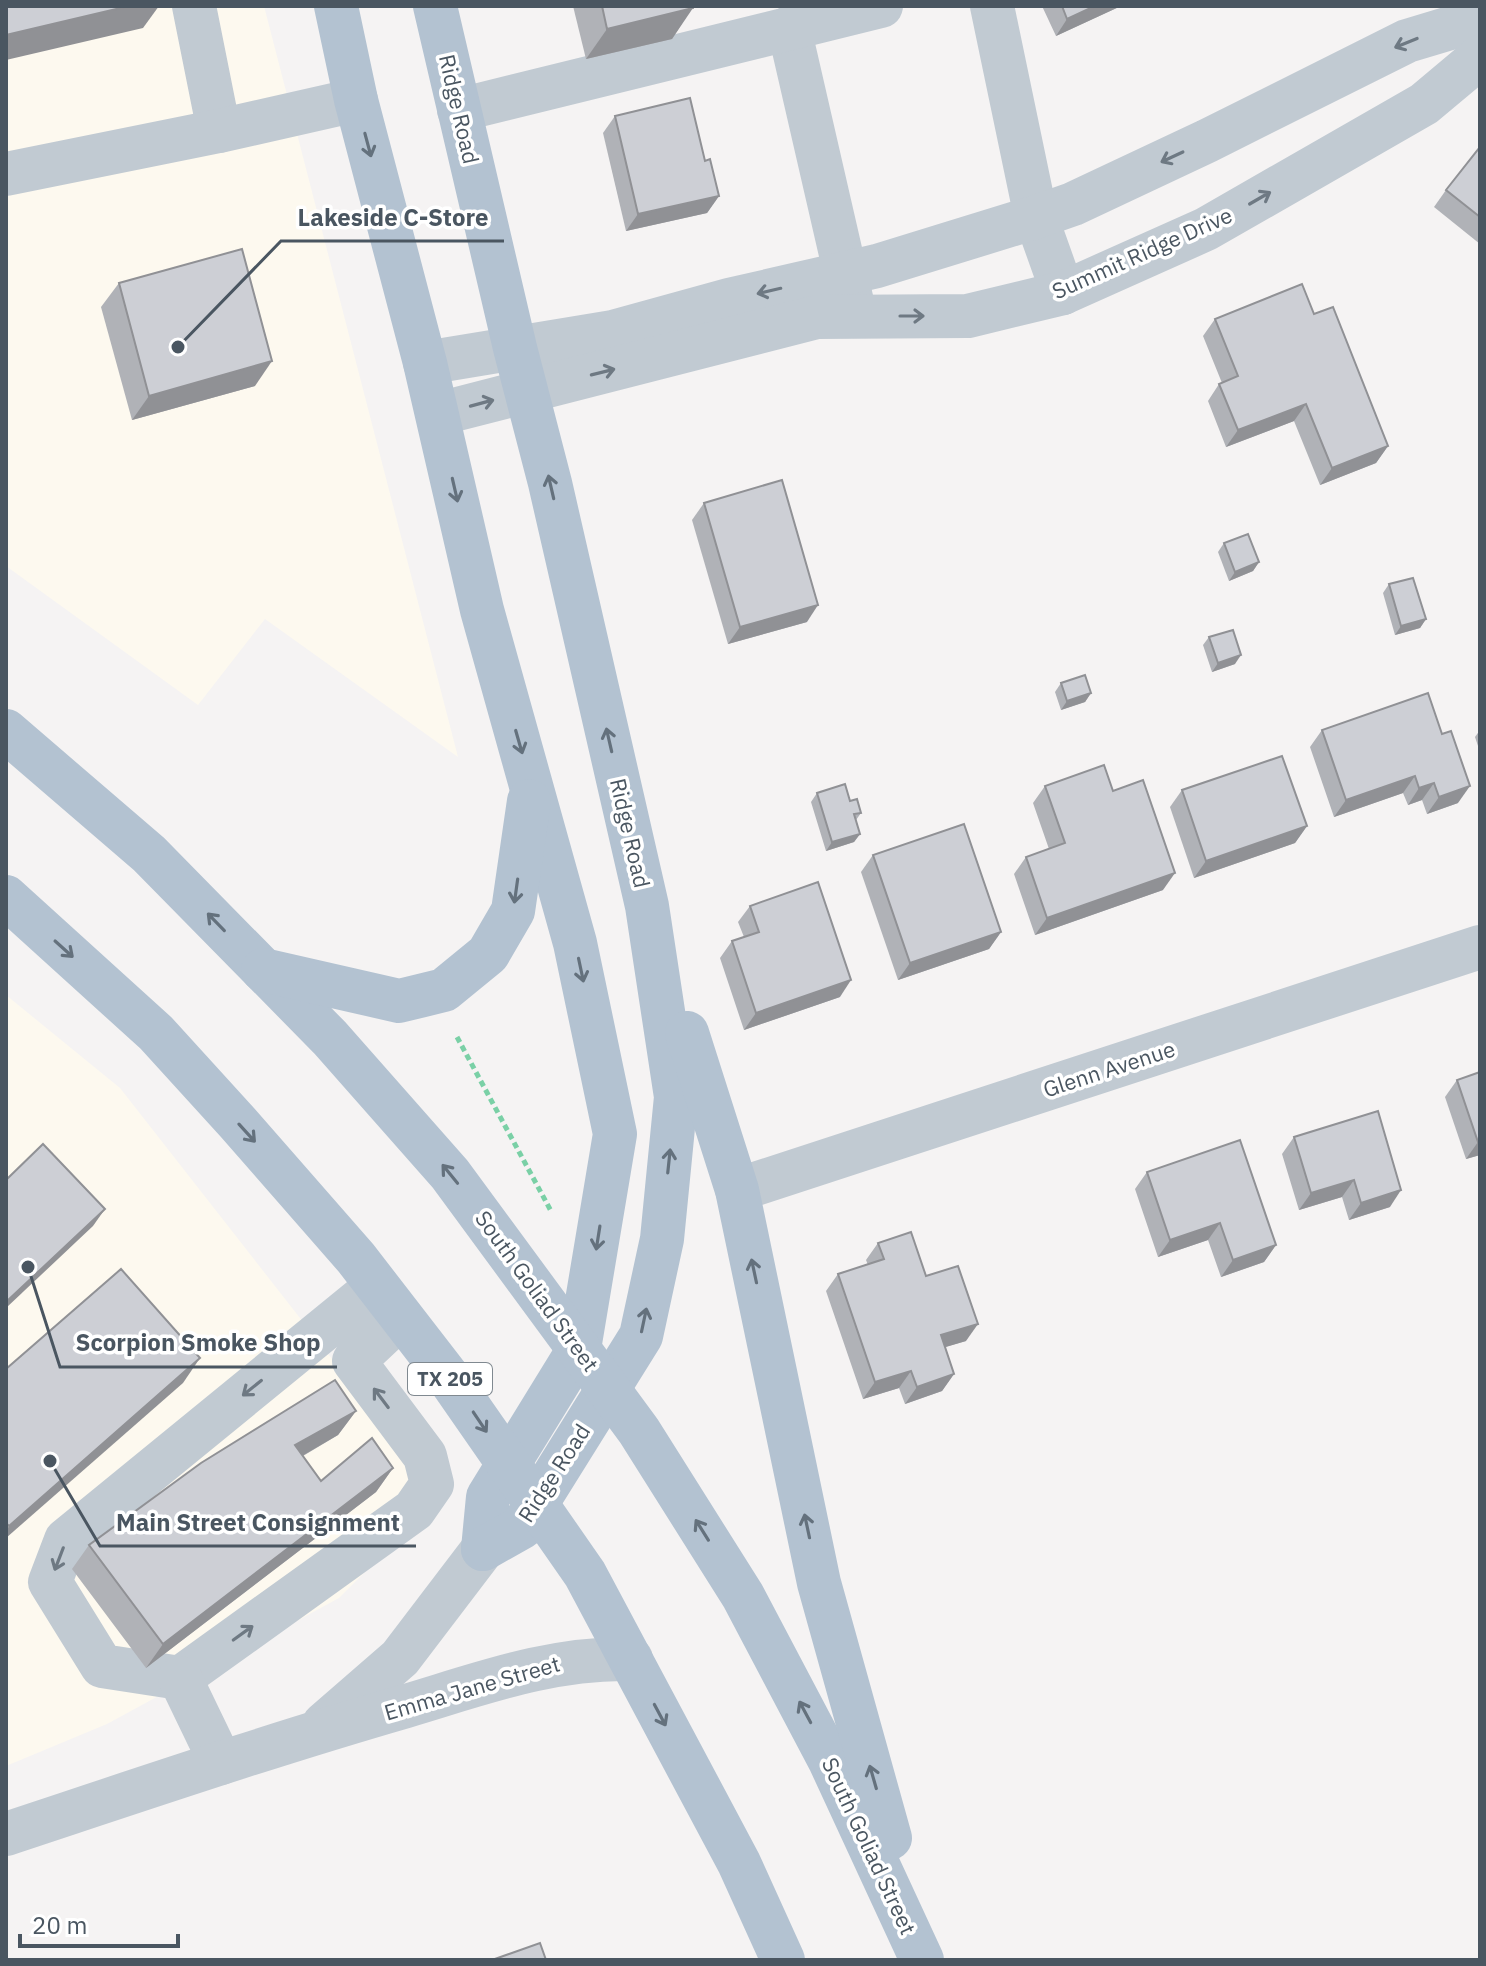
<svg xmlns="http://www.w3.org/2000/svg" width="1486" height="1966" viewBox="0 0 1486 1966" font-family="'IBM Plex Sans',sans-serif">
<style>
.commercial{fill:#fdf9ef}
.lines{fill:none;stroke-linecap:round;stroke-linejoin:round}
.path{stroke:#7ad0a6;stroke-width:5;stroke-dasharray:6 4;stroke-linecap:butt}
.minor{stroke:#c1cad2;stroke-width:44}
.major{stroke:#b3c2d1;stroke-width:44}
.wall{fill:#b0b2b7}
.shaded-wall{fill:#909195}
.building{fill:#cdcfd5;stroke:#909195;stroke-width:2}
.oneway{stroke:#6e7983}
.oneway2{stroke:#64717d}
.labels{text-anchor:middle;stroke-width:7;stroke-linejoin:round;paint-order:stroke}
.shield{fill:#fff;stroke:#808990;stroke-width:2}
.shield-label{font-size:20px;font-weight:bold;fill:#4a5661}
.street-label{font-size:22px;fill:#4a5661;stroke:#fff}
.leader{fill:none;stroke:#4a5661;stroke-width:3}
.callout-dot{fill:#4a5661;stroke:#fff;stroke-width:3}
.callout-label{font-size:24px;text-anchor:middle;font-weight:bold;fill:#4a5661;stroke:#fff;stroke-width:7;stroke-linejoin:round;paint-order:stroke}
</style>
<rect width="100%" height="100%" fill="#f5f3f3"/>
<g class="commercial">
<polygon points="6,6 264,6 458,757 265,619 198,705 6,566"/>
<polygon points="6,995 120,1088 440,1497 339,1598 107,1724 6,1766"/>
</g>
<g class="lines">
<polyline class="path" points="457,1037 551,1211"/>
<g class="minor">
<polyline points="194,6 219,131"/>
<polyline points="992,6 1036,217 1063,293"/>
<polyline points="789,28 852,302"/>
<polyline points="459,110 881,6"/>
<polyline points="6,174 219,131 356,100"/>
<polyline points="425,363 613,332 729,300 877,266 1036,217 1073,204 1207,141 1407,41 1480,19"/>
<polyline points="438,414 817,317 968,316 1063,293 1206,229 1424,104 1480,57"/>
<polyline points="737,1190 1480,947"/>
<polyline points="377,1286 66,1540 50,1582 102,1666 180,1678 414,1510 432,1484 425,1456 354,1361 401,1317"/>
<polyline points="180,1678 221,1763"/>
<polyline points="324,1724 400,1658 483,1549"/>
<path d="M6,1834C139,1790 271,1745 406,1706C480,1684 552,1657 631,1659"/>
</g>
<g class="major">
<polyline points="336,6 356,100 425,363 482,610 575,943 615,1134 579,1349 488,1497 483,1549"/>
<polyline points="435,6 515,348 550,483 647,906 676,1097 662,1239 641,1336 522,1527 483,1549"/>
<polyline points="6,731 149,854 330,1038 450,1174 639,1431 743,1596 830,1761 922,1960"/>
<polyline points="6,897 156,1033 237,1122 356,1258 448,1377 585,1574 739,1863 783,1960"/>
<polyline points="263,970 399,1001 444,990 488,954 513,911 529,801"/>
<polyline points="687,1033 737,1190 819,1583 890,1838"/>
</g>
</g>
<g class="wall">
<polygon points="573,6 693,6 672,39 586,59"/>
<polygon points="1042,6 1121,6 1056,36"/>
<polygon points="615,116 719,196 707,213 626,231 603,133"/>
<polygon points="1480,147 1480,244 1434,207 1446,190"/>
<polygon points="119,283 255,386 132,420 101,307"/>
<polygon points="1314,314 1388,446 1376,463 1320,485 1294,421 1226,447 1208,401 1219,384 1222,383 1203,336 1215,319"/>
<polygon points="704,503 807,622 728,644 692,520"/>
<polygon points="1224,543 1259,562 1253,571 1229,581 1218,552"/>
<polygon points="1389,584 1426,619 1420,628 1395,635 1383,593"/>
<polygon points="1209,637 1235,664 1212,672 1203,645"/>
<polygon points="1061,683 1091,693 1085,702 1061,710 1055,692"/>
<polygon points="1428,693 1458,803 1427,814 1422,800 1408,805 1403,793 1334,817 1310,747 1322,730"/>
<polygon points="1480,730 1480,752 1475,737"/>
<polygon points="1045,786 1113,791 1163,890 1035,935 1014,874 1026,857 1049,849 1033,803"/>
<polygon points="1182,790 1307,826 1295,843 1194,878 1170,807"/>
<polygon points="817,793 850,801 861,813 856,820 860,834 854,842 826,851 811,802"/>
<polygon points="873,855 1001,932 989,949 898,980 861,872"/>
<polygon points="750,906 840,997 744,1030 720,958 732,941 744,937 738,922"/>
<polygon points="1480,1072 1480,1155 1466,1159 1445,1097 1457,1080"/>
<polygon points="1378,1111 1390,1207 1349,1220 1342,1197 1299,1210 1282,1154 1294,1137"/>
<polygon points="1147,1172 1276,1245 1264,1262 1221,1277 1208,1240 1158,1257 1135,1189"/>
<polygon points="878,1243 926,1276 966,1341 945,1347 954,1374 942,1391 905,1404 899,1388 863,1399 826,1291 838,1274 868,1265 866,1260"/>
<polygon points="356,1411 338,1435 303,1456 321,1481 393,1468 376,1492 146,1668 72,1569 89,1545"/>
</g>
<g class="shaded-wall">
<polygon points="129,6 159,6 143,28 6,60 6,35"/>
<polygon points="1095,6 1121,6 1056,36 1067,19"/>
<polygon points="693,8 672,39 586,59 607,29"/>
<polygon points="719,196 707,213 626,231 638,214"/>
<polygon points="272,361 255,386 132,420 149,396"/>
<polygon points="1306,404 1294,421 1226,447 1238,430"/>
<polygon points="1388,446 1376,463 1320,485 1332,468"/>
<polygon points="1259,562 1253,571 1229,581 1235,572"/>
<polygon points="818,605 807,622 728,644 740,627"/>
<polygon points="1426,619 1420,628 1395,635 1401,626"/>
<polygon points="1241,655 1235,664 1212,672 1218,663"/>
<polygon points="1091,693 1085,702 1061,710 1067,701"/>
<polygon points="1415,776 1403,793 1334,817 1346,800"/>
<polygon points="1434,783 1422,800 1408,805 1419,788"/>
<polygon points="1470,786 1458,803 1427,814 1439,797"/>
<polygon points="1307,826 1295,843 1194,878 1206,861"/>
<polygon points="860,834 854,842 826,851 832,842"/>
<polygon points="1175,873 1163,890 1035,935 1047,918"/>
<polygon points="1001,932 989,949 898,980 910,963"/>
<polygon points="851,980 840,997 744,1030 756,1013"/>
<polygon points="1478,1142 1480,1142 1480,1155 1466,1159"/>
<polygon points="1354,1180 1342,1197 1299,1210 1311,1193"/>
<polygon points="1401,1190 1390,1207 1349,1220 1361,1203"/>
<polygon points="105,1209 93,1226 6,1308 6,1302"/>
<polygon points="1220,1223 1208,1240 1158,1257 1170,1240"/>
<polygon points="1276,1245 1264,1262 1221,1277 1233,1260"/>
<polygon points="978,1324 966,1341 929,1352 941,1335"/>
<polygon points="200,1358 183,1383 6,1538 6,1531 9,1526"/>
<polygon points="911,1371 899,1388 863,1399 875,1382"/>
<polygon points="954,1374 942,1391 905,1404 917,1387"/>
<polygon points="356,1411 338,1435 278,1470 295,1445"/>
<polygon points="393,1468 376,1492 146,1668 163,1644"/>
</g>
<g class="building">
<polygon points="6,6 129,6 6,35"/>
<polygon points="602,6 693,6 693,8 607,29"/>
<polygon points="1062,6 1095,6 1067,19"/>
<polygon points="690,98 705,161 710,159 719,196 638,214 615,116"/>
<polygon points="1480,147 1480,217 1446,190"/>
<polygon points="242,249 272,361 149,396 119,283"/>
<polygon points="1302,284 1314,314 1333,307 1388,446 1332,468 1306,404 1238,430 1219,384 1238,376 1215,319"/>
<polygon points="782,480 818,605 740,627 704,503"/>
<polygon points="1248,534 1259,562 1235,572 1224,543"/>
<polygon points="1413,578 1426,619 1401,626 1389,584"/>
<polygon points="1233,630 1241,655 1218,663 1209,637"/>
<polygon points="1085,675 1091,693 1067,701 1061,683"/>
<polygon points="1428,693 1442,734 1451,731 1470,786 1439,797 1434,783 1419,788 1415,776 1346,800 1322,730"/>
<polygon points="1282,756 1307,826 1206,861 1182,790"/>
<polygon points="1104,765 1113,791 1143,780 1175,873 1047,918 1026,857 1065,843 1045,786"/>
<polygon points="845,784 850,801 857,799 861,813 854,814 860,834 832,842 817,793"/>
<polygon points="964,824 1001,932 910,963 873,855"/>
<polygon points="818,882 851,980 756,1013 732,941 759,932 750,906"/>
<polygon points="1480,1072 1480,1142 1478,1142 1457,1080"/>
<polygon points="1378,1111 1401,1190 1361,1203 1354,1180 1311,1193 1294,1137"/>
<polygon points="1240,1140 1276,1245 1233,1260 1220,1223 1170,1240 1147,1172"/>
<polygon points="43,1144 105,1209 6,1302 6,1180"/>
<polygon points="911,1232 926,1276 958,1266 978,1324 941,1335 954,1374 917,1387 911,1371 875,1382 838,1274 884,1259 878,1243"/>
<polygon points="121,1269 200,1358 9,1526 6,1523 6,1369"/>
<polygon points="335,1380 356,1411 295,1445 321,1481 372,1438 393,1468 163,1644 89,1545 201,1463"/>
<polygon points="540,1943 546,1960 492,1960"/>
</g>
<defs><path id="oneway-shaft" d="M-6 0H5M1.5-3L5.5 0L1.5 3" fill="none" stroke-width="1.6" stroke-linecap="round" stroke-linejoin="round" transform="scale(2)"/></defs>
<g class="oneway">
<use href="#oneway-shaft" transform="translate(1406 43) rotate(158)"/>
<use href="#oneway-shaft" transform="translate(1172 157) rotate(155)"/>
<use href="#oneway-shaft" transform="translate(1260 198) rotate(-30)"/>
<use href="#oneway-shaft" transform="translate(769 291) rotate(167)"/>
<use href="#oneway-shaft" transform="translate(912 316)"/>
<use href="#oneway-shaft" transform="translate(603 372) rotate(-14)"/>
<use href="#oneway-shaft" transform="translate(482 403) rotate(-15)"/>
<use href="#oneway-shaft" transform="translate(252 1388) rotate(141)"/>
<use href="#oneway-shaft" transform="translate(381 1398) rotate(-127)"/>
<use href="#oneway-shaft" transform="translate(59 1559) rotate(111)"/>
<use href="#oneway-shaft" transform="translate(243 1633) rotate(-36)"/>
</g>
<g class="oneway2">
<use href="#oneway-shaft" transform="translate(368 145) rotate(75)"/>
<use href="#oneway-shaft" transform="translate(551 487) rotate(-103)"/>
<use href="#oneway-shaft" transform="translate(455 490) rotate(77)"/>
<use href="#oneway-shaft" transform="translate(609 740) rotate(-103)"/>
<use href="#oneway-shaft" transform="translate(519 742) rotate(74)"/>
<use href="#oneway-shaft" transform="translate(516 891) rotate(98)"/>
<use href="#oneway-shaft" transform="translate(216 922) rotate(-134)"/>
<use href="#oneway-shaft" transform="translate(64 949) rotate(42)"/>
<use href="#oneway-shaft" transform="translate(581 970) rotate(78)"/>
<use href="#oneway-shaft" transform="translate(247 1133) rotate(48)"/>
<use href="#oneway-shaft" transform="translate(669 1161) rotate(-84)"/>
<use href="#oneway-shaft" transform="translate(450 1174) rotate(-129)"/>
<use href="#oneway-shaft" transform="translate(598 1238) rotate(99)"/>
<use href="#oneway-shaft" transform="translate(754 1271) rotate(-102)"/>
<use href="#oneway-shaft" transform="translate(644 1320) rotate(-78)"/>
<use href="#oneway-shaft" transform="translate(480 1422) rotate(56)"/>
<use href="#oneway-shaft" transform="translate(807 1526) rotate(-102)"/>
<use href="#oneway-shaft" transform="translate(702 1530) rotate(-122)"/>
<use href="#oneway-shaft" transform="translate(805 1712) rotate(-118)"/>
<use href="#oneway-shaft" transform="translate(660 1715) rotate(62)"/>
<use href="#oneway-shaft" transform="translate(873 1777) rotate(-106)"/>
</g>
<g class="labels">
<rect class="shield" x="408" y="1363" width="84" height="32" rx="6"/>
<g class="shield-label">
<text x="450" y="1386">TX 205</text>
</g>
<g class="street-label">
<text transform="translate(459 109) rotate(77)" y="8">Ridge Road</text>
<text transform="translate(1142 253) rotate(-24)" y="8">Summit Ridge Drive</text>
<text transform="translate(630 833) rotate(77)" y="8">Ridge Road</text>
<text transform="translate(1109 1069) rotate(-18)" y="8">Glenn Avenue</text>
<text transform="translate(537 1291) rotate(54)" y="8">South Goliad Street</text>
<text transform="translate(554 1473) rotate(-57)" y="8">Ridge Road</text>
<text transform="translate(472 1688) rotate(-16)" y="8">Emma Jane Street</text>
<text transform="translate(869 1846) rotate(65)" y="8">South Goliad Street</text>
</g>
</g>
<path class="leader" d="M178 347L281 241H504M28 1267L60 1367H337M50 1461L100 1546H416"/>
<g class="callout-dot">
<circle cx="178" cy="347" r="8"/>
<circle cx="28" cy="1267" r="8"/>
<circle cx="50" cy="1461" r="8"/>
</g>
<g class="callout-label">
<text x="393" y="226">Lakeside C-Store</text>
<text x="198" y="1351">Scorpion Smoke Shop</text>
<text x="258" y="1531">Main Street Consignment</text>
</g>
<rect width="1486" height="1966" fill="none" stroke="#4a5661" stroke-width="16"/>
<path d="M20 1934v12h158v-12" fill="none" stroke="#4a5661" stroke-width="4"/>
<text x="32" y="1934" font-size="24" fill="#4a5661" stroke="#ffffff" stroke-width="6" paint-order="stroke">20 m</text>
</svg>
